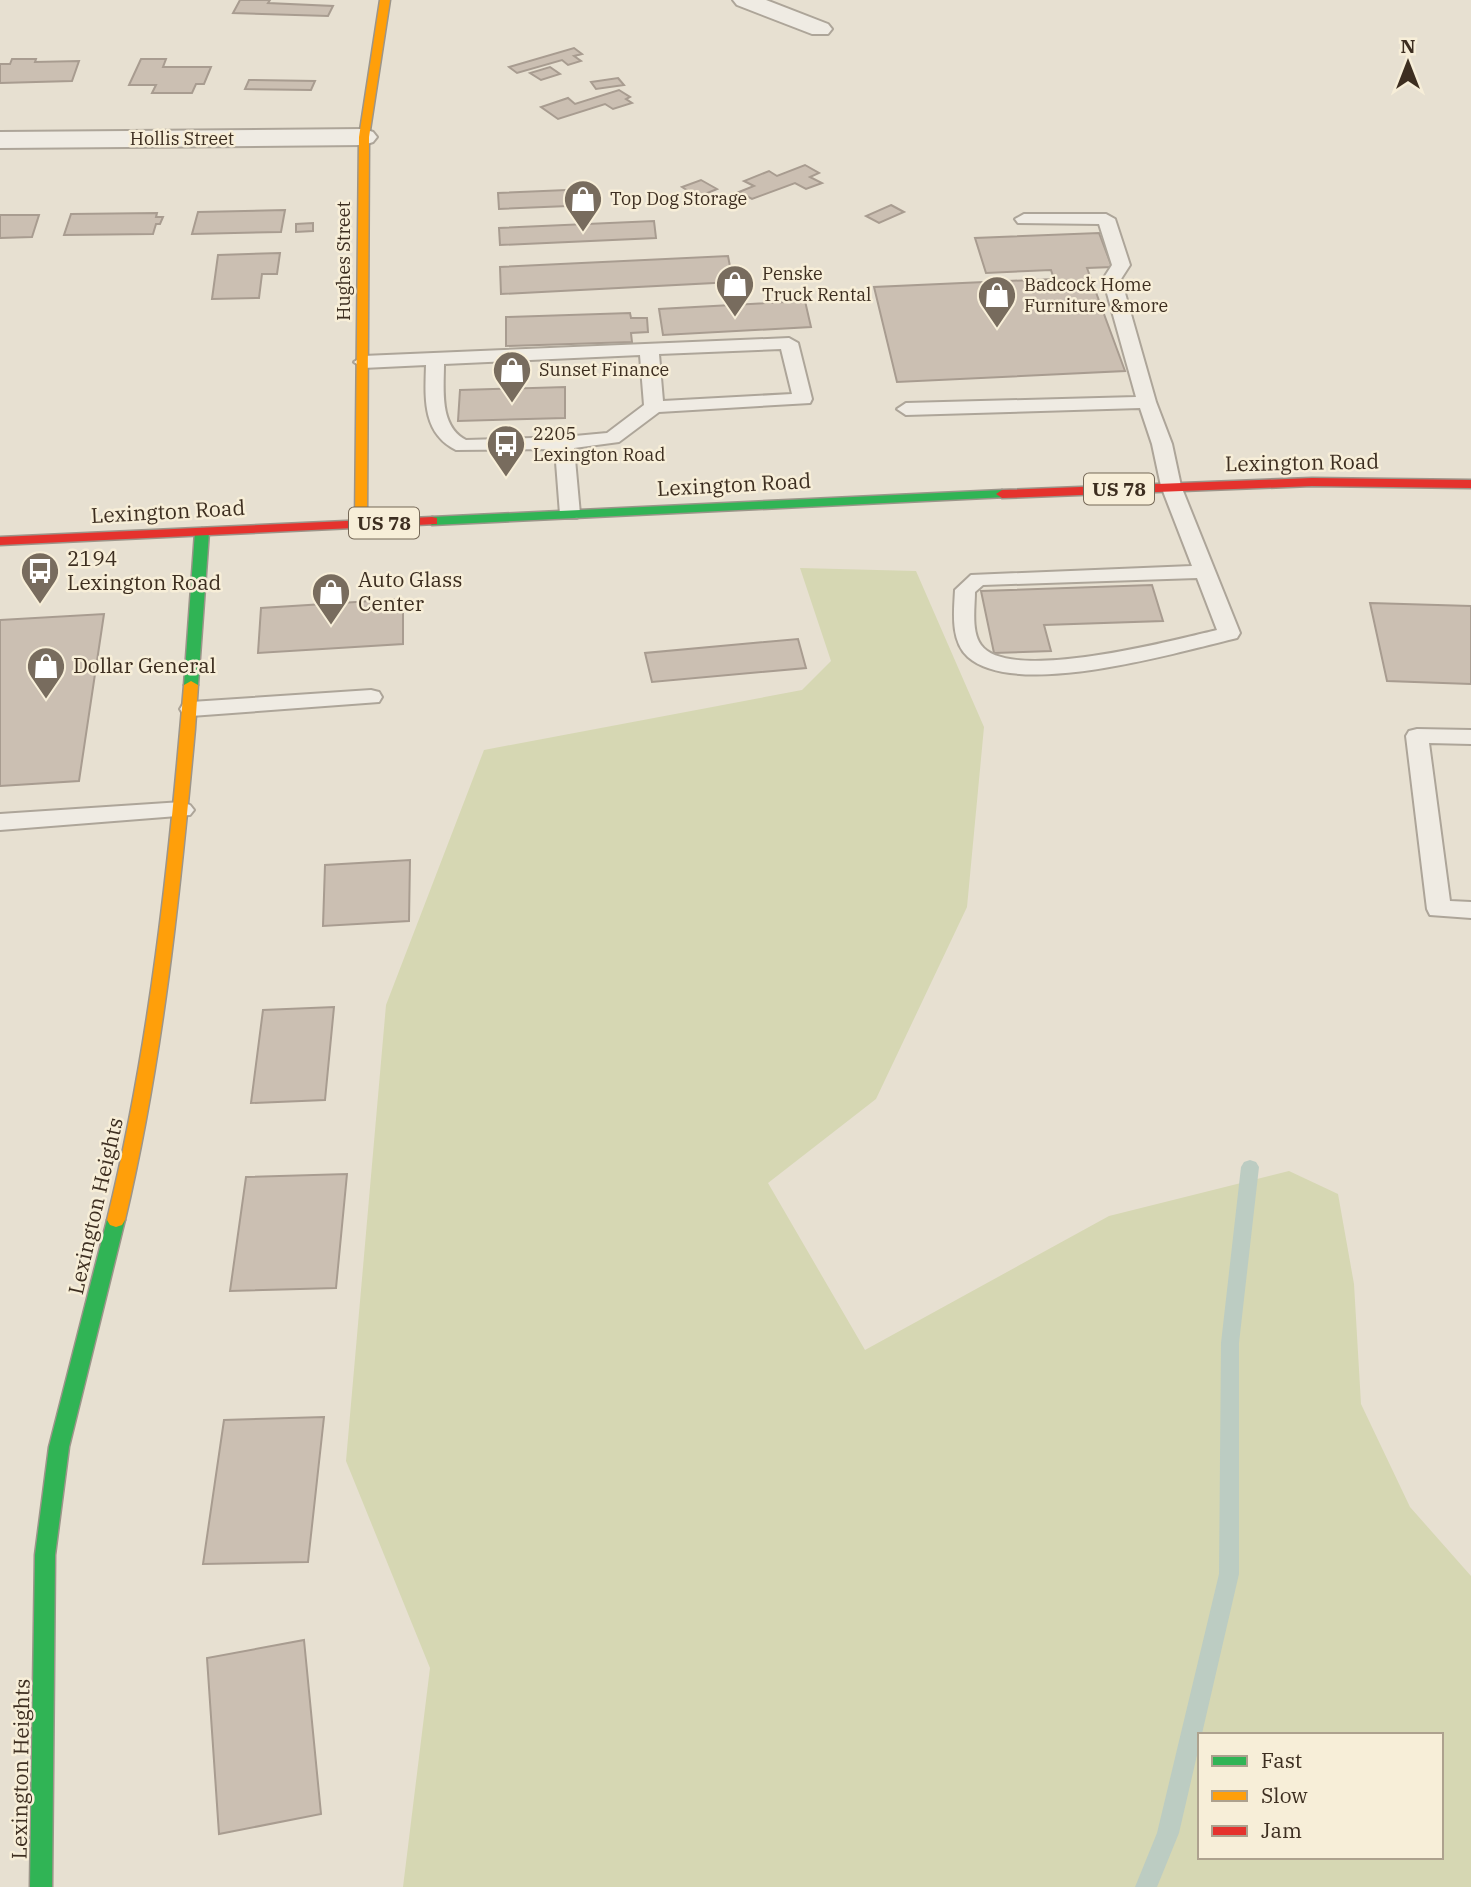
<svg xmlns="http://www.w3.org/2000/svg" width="1471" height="1887" viewBox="0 0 1471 1887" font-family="'IBM Plex Serif',serif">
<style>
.green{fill:#d6d7b3;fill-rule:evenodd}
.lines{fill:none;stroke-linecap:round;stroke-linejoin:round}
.stream{fill:#bcccc2;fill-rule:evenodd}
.building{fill:#cbbfb2;stroke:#a89c90;stroke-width:2}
.lane-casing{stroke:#ada599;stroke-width:4}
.street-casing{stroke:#ada599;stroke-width:4}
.fast-casing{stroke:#9c958a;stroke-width:3}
.slow-casing{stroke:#9c958a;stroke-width:3}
.jam-casing{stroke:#9c958a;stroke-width:3}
.lane{fill:#efebe3;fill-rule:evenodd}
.street{fill:#efebe3;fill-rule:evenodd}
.fast{fill:#30b455;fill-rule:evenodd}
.slow{fill:#ff9f0a;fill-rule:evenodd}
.jam{fill:#e5322d;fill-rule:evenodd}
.labels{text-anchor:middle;stroke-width:5;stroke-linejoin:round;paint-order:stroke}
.far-street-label{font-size:18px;fill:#3d2e20;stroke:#f7eed8}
.far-poi-label{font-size:18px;fill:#3d2e20;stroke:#f7eed8;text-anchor:start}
.shield{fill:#f7eed8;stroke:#756857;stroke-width:2}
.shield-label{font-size:19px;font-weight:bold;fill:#3d2e20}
.street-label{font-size:21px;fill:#3d2e20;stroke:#f7eed8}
.poi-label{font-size:21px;fill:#3d2e20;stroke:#f7eed8;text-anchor:start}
</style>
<rect width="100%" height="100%" fill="#e7e0d1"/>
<path class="green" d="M800,568L916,571L984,727L967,907L876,1099L768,1183L865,1350L1109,1216L1289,1171L1338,1194L1354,1284L1361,1404L1410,1507L1471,1576V1887H403L430,1668L346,1461L386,1005L484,750L802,690L831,661ZM1200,1735H1441V1857H1200Z"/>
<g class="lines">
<polygon class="stream" points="1250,1160 1256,1162 1259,1167 1239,1343 1239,1574 1179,1833 1157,1887 1135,1887 1157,1833 1219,1574 1221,1343 1241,1167 1244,1162"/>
</g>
<g class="building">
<polygon points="240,0 270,0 268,3 333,6 328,16 233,13"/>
<polygon points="574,48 582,54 574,56 581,61 568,65 562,60 517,73 509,67"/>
<polygon points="12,59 36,59 35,62 79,61 72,81 0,83 0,64 10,64"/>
<polygon points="141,59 166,59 163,67 211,67 204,84 196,84 192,93 152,93 156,85 129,85"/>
<polygon points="550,67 560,74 541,80 530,73"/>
<polygon points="618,78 624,85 596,89 591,82"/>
<polygon points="249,80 315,81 311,90 245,89"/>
<polygon points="619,90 630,97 626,99 632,103 613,109 605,104 558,119 541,107 568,98 575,104"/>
<polygon points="805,165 819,173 810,177 822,183 806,189 795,183 752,199 739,192 754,186 744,181 769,171 777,176"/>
<polygon points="701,180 717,189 698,197 682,187"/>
<polygon points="590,189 592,205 499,209 498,193"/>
<polygon points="891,205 904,212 879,223 866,216"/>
<polygon points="285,210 281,232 192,234 198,212"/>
<polygon points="157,213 156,217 163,217 160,224 156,224 153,234 64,235 71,214"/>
<polygon points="0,215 39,215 32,237 0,238"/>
<polygon points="654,221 656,238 500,245 499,228"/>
<polygon points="313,223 313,231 296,232 296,224"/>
<polygon points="1099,233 1112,267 1087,268 1125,371 897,382 874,287 1054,279 1051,270 986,273 975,238"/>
<polygon points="280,253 277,274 262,274 259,298 212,299 218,255"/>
<polygon points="728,256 733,282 501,294 500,267"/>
<polygon points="805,301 811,327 663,335 659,309"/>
<polygon points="630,313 631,318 647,318 648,332 631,333 632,342 506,346 506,317"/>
<polygon points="565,387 565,418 458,421 460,390"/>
<polygon points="1152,585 1163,621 1044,625 1051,651 994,653 981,591"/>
<polygon points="403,599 403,644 258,653 261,608"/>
<polygon points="1370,603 1471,606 1471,684 1387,681"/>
<polygon points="104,614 79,781 0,786 0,620"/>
<polygon points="798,639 806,668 652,682 645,653"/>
<polygon points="410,860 409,921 323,926 325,865"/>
<polygon points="334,1007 325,1100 251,1103 263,1010"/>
<polygon points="347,1174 336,1288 230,1291 246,1177"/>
<polygon points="324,1417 308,1562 203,1564 224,1420"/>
<polygon points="304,1640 321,1814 219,1834 207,1658"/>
</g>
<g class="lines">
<g class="lane-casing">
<g id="lane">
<path d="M1024,214H1106L1115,219L1130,265L1121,279L1156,402L1172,444L1181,486L1240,633L1237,638C1178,652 1017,700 968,657C950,641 954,611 955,590L971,575L1192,566L1161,486L1152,444L1140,408L906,415L897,409L906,403L1136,397L1103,279L1112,265L1099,224L1018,223L1015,219ZM1197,578L1217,630C1175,640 1009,684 981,645C971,631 975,607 975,592L983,585Z"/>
<path d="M789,338L798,343L812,399L810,403L659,412L619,442L574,448L580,514L577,518H563L560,514L555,449L456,450C422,433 425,398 426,365L363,368L354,362L363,356ZM781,349L792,394L663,401L659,354ZM640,355L644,405L607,433L564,437L466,440C439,426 444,390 444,364Z"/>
<polygon points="371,690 379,692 382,697 379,702 191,716 183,714 180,709 183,704 191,702"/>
<polygon points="1417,729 1471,730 1471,744 1429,743 1450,901 1471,902 1471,918 1430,915 1427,909 1406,736 1409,731"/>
<polygon points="182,802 190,805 194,810 190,815 0,830 0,814"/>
</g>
</g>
<g class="street-casing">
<g id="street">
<polygon points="733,0 766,0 828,24 832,29 828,34 812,34 737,5"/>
<polygon points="364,129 373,132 377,137 373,142 364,145 0,148 0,132"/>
</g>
</g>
<g class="fast-casing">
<g id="fast">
<polygon points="1002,490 1008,494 1007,497 432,525 426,521 432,517"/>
<polygon points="202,528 209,532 198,685 191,689 184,685 195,532"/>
<polygon points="116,1213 122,1215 125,1220 69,1447 55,1555 52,1887 30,1887 35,1555 49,1447 107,1220 110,1215"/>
</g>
</g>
<g class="slow-casing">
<g id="slow">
<polygon points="380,0 390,0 369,137 367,524 361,528 355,524 359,137"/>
<path d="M191,681L198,685L195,729C180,894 163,1059 125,1220L122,1225L116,1227L110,1225L107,1220C150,1045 169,864 184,685Z"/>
</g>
</g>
<g class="jam-casing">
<g id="jam">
<polygon points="1312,478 1471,480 1471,488 1312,486 1002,498 996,494 1002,490"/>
<polygon points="432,517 437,518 437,524 0,545 0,537"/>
</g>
</g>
<use href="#lane" class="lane"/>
<use href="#street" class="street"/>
<use href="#fast" class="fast"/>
<use href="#slow" class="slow"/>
<use href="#jam" class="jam"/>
</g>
<defs>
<g id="shop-pin" transform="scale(2.0125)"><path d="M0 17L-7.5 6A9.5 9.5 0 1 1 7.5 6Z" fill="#786c5e" stroke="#f7eed8"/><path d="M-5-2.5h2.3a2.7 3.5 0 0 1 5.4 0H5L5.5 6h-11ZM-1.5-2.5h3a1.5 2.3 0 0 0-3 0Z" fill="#fff"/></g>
<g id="bus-pin" transform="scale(2.0125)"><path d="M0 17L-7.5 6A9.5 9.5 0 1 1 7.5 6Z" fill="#786c5e" stroke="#f7eed8"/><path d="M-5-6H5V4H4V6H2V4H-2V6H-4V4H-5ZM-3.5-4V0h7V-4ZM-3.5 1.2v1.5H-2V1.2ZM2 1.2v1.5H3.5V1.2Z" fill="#fff"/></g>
</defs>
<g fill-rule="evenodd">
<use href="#shop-pin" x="583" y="199"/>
<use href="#shop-pin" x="735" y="284"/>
<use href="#shop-pin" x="997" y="295"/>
<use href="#shop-pin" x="512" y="370"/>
<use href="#bus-pin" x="506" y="444"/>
<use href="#bus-pin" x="40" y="571"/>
<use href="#shop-pin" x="331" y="592"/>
<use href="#shop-pin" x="46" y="666"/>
</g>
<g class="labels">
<g class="far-street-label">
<text x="182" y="145">Hollis Street</text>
<text transform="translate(344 261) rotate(-90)" y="6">Hughes Street</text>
</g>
<g class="far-poi-label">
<text x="610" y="205">Top Dog Storage</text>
<text x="762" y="280">Penske<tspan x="762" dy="21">Truck Rental</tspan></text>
<text x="1024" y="291">Badcock Home<tspan x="1024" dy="21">Furniture &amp;more</tspan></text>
<text x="539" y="376">Sunset Finance</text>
<text x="533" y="440">2205<tspan x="533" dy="21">Lexington Road</tspan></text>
</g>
<g class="shield">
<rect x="1084" y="473.5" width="70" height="31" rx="5"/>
<rect x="349" y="507.5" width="70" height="31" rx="5"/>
</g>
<g class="shield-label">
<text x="1119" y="496">US 78</text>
<text x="384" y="530">US 78</text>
</g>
<g class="street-label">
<text transform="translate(1302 463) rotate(-1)" y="7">Lexington Road</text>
<text transform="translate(734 485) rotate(-3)" y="7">Lexington Road</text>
<text transform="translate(168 512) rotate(-3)" y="7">Lexington Road</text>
<text transform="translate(96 1206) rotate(-77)" y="7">Lexington Heights</text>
<text transform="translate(21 1769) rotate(-89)" y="7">Lexington Heights</text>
</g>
<g class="poi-label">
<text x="67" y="566">2194<tspan x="67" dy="24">Lexington Road</tspan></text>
<text x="358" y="587">Auto Glass<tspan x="358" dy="24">Center</tspan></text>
<text x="73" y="673">Dollar General</text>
</g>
</g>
<rect x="1198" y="1733" width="245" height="126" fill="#f7eed8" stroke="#ada18e" stroke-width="2"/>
<rect x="1212" y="1756" width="35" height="10" fill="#30b455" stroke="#ada18e" stroke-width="2"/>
<text x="1261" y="1768" font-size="21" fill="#3d2e20">Fast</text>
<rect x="1212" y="1791" width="35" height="10" fill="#ff9f0a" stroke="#ada18e" stroke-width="2"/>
<text x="1261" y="1803" font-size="21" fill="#3d2e20">Slow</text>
<rect x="1212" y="1826" width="35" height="10" fill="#e5322d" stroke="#ada18e" stroke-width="2"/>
<text x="1261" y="1838" font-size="21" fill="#3d2e20">Jam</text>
<g transform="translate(1408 63)" stroke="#f7eed8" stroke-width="5" paint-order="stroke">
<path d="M0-5L12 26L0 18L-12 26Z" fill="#3d2e20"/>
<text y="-10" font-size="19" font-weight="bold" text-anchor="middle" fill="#3d2e20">N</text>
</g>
</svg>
